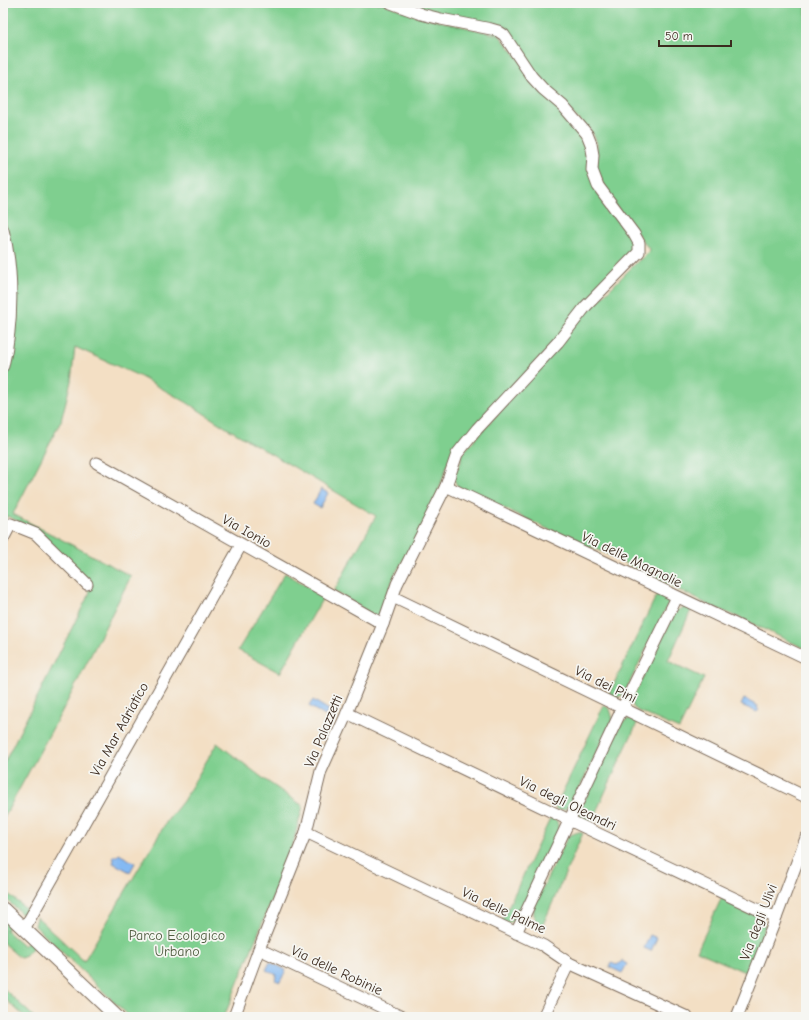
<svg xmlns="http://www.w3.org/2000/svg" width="809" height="1020" viewBox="0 0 809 1020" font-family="'Comic Neue',sans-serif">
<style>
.green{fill:#7fcf8f;stroke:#5d7c56}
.water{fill:#84b9f3;stroke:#607288}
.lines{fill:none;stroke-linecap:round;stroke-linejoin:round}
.minor-casing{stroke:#7b6958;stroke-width:13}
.major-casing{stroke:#7b6958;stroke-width:15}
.minor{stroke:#fff;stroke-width:11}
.major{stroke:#fff;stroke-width:13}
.labels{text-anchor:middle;stroke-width:3.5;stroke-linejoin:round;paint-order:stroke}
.street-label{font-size:14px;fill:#3b2a1e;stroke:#f6f6f2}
.park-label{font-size:14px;fill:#4f5c40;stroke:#f6f6f2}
</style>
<rect width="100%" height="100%" fill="#f6f6f2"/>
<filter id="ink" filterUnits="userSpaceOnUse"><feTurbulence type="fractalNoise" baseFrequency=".025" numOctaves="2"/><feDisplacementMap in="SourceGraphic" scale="8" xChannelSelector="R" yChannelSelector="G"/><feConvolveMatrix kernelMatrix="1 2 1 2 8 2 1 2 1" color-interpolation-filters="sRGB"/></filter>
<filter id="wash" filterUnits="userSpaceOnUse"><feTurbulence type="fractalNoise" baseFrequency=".012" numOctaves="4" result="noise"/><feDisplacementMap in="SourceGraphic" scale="16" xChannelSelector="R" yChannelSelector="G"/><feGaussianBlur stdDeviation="0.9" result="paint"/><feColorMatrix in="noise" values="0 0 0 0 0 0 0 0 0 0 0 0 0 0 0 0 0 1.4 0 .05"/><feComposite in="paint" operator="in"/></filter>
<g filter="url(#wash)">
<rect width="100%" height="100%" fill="#f3dfc4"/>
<g class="green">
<polygon points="3,3 383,3 414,15 499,35 584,135 588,144 589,165 631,234 634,246 633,252 448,463 437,495 408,554 396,572 378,618 334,591 376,516 299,470 225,427 186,402 139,376 75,347 71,381 61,421 13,514 131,576 67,702 3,819 3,765 90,592 88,590 92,585 39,531 7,516 3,523 3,379 11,345 9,240 3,213"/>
<polygon points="417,3 806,3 806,649 740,618 711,606 591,546 590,549 457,486 453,476 461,462 461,455 583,316 637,262 648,253 649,249 606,193 597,167 597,143 593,134 548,89 510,37 423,10"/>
<polygon points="3,251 6,300 3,339"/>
<polygon points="285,573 324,596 280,673 238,650"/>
<path d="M658,592L665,596L668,604L624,694C619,697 613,700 608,696Z"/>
<polygon points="687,606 692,608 668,661 704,678 679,729 638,711 633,707 632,699 676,611"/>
<polygon points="604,705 610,709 613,719 572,803 566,809 558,810 555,808"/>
<polygon points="628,719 638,721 590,825 579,819 579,812 622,722"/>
<polygon points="217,743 264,779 303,806 290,855 224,1017 130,1017 35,926 37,917 84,961 167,821 183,801"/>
<path d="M551,817L557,821L559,831L517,918C512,923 507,923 501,922Z"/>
<path d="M578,832L583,833L541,929C534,922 532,912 535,903L568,836Z"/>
<polygon points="3,889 29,912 23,915 3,896"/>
<polygon points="722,897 758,916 765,925 764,929 747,973 697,951"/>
<polygon points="3,916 11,923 6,930 24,946 29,941 34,946 24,957 20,958 3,943"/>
<polygon points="3,988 34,1017 25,1017 3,997"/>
</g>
<g class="water">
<polygon points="321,489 328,493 320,508 313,504"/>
<polygon points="744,699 758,706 757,708 759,710 757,712 741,705"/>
<polygon points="313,700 329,710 325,716 309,706"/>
<polygon points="119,854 135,863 130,872 113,863 114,860 113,856 117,856"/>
<polygon points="650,935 657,938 651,951 644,948"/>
<polygon points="622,961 627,964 622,973 609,967 611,963 617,965"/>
<polygon points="270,962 286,970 280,982 275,980 277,975 266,970"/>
</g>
</g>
<g filter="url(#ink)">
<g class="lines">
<g class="minor-casing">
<g id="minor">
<path d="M3,230C14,270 13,326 3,366"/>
<polyline points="97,463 383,624"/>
<polyline points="446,486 806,658"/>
<polyline points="3,539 11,524 36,534 87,584"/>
<polyline points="393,597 806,797"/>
<polyline points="347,713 569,820 776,918"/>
<polyline points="306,832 544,946 569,963 687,1017"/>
<polyline points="24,929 241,545"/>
<polyline points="516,933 622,709 677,597"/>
<polyline points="259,949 402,1017"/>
<polyline points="234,1017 259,949 306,832 321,771 347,713 383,624 397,584 446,486 457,454 477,429 558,342 586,306 639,252 639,243 634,234 598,186 592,170 593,155 591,144 587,134 563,106 543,89 532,77 504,35 498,31 491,29 441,19 421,14 391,3"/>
<polyline points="543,1017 569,963"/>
<polyline points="737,1017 776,918 806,838"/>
</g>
</g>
<g class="major-casing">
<polyline id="major" points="3,909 117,1017"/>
</g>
<use href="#minor" class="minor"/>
<use href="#major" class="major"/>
</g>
</g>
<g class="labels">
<g class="street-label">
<text transform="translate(247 531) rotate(29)" y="5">Via Ionio</text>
<text transform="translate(632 559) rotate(26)" y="5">Via delle Magnolie</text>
<text transform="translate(606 684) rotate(26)" y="5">Via dei Pini</text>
<text transform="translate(119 729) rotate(-61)" y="5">Via Mar Adriatico</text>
<text transform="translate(323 731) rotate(-67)" y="5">Via Palazzetti</text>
<text transform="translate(568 803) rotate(26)" y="5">Via degli Oleandri</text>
<text transform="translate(504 910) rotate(25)" y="5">Via delle Palme</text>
<text transform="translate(758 922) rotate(-69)" y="5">Via degli Ulivi</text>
<text transform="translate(337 970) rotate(25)" y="5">Via delle Robinie</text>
</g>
<g class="park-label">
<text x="177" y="940">Parco Ecologico<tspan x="177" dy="16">Urbano</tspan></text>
</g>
</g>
<rect width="809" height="1020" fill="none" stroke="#f6f6f2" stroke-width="16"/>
<path d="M659 40v6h72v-6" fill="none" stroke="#3b2a1e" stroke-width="2"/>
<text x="665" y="40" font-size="12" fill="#3b2a1e" stroke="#f6f6f2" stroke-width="3" paint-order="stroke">50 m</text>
</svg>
